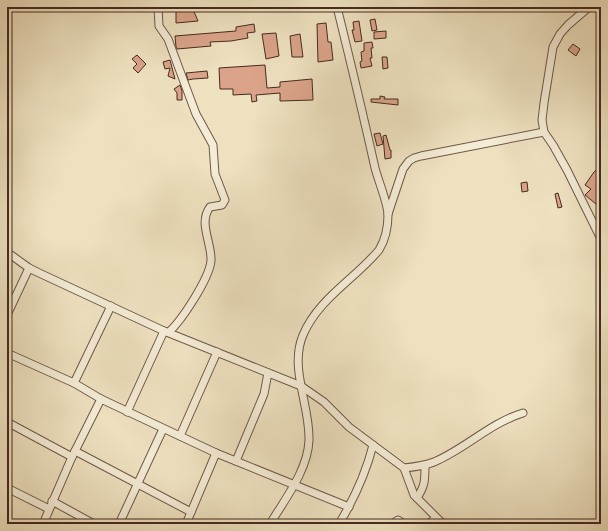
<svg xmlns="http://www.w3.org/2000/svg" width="608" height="531" viewBox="0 0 608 531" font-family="'IM FELL English',serif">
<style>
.building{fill:#dba48a;stroke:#452a1f}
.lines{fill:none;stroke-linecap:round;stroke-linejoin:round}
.minor-casing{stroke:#6f5847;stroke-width:9}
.minor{stroke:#f4ecd6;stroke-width:7}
</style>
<rect width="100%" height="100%" fill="#eee1c0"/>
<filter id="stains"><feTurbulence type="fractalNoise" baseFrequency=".005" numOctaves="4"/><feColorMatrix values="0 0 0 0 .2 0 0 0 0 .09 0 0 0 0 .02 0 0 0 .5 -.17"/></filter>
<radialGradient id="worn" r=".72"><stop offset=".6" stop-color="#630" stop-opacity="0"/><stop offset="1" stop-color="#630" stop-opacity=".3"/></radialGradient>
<g class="building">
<polygon points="176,7 192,7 198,21 176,23"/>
<polygon points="375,19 377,30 372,31 370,20"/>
<polygon points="359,21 362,41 355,42 352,30 354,30 353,22"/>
<polygon points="326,23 328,42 331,42 333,60 318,62 317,24"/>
<polygon points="254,24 255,32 247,33 248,38 231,41 210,42 211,46 177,49 176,47 175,36 236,31 236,27"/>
<polygon points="386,31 386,38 374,39 374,32"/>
<polygon points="276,33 279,56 266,59 262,34"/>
<polygon points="300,34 303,57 292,57 290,36"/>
<polygon points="372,42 373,48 371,48 372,58 370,58 372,66 361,68 360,62 362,61 361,52 364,51 364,43"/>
<polygon points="573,44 580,49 576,56 568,50"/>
<polygon points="137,55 146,64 138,73 133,68 137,64 132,59"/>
<polygon points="382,57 387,57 388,68 383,69"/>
<polygon points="170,60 175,79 168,76 170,68 165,69 163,62"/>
<polygon points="265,65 267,88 280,87 280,82 312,79 313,100 280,101 280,93 256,95 257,101 252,102 251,94 233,95 233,89 220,89 219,68"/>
<polygon points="207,71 208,78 193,79 188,80 186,73"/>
<polygon points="180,85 182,91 182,100 177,100 177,93 174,89"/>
<polygon points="380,96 385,97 384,99 398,99 398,105 371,102 371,99 380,99"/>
<polygon points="380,133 383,144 377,146 374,134"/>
<polygon points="386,135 390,150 391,150 391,158 385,159 383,136"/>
<polygon points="601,166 601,188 596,194 601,199 596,204 585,195 591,189 585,185 594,172"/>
<polygon points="527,182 528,191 522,192 521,183"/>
<polygon points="558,193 562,207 558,208 555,194"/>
</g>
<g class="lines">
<g class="minor-casing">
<g id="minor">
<path d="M158,7L159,26L168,39L196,114L213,145L215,174L225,200L222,205L210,207C198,223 212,243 211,261C209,279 182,320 169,332"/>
<polyline points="589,7 568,25 560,34 553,47 544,103 542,120 544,132 553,145 567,170 601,239"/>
<polyline points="388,214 403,169 409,161 414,158 421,156 544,132"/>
<polyline points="7,257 11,255 29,268 37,272 164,331 301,386 324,402 349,427 404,468 414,495 443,524"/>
<polyline points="7,315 29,268"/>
<polyline points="7,353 74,383 101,399 216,453 349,507"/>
<polyline points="74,383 111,306"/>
<polyline points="127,412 164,331"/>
<polyline points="7,422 72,457"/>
<polyline points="180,436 217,352"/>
<polyline points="75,451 191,512"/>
<polyline points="236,461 264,394 268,373"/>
<path d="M404,468C414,467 424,466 434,462C465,449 490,423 523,413"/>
<polyline points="7,488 49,509"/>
<path d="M417,498C425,486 425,480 425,465"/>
<polyline points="52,501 94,524"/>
<polyline points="43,524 72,457 101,399"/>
<polyline points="119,524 163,429"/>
<polyline points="186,524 216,453"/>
<path d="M270,524C285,499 308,470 309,440C310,405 289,368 303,335C318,299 355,279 379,250C385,240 388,227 388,215C388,204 378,180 375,168C363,114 350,60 337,7"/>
<path d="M339,524C354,499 366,473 373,445"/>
<polyline points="392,524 398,520 404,524"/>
<polyline points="428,524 436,518"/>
</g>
</g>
<use href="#minor" class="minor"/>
</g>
<rect width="608" height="531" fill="none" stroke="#eee1c0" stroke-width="24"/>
<rect x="8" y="8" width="592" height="515" fill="none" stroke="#452a1f" stroke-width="2"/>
<rect x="12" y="12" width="584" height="507" fill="none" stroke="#452a1f"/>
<rect width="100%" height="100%" filter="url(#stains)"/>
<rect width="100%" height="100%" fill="url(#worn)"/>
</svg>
